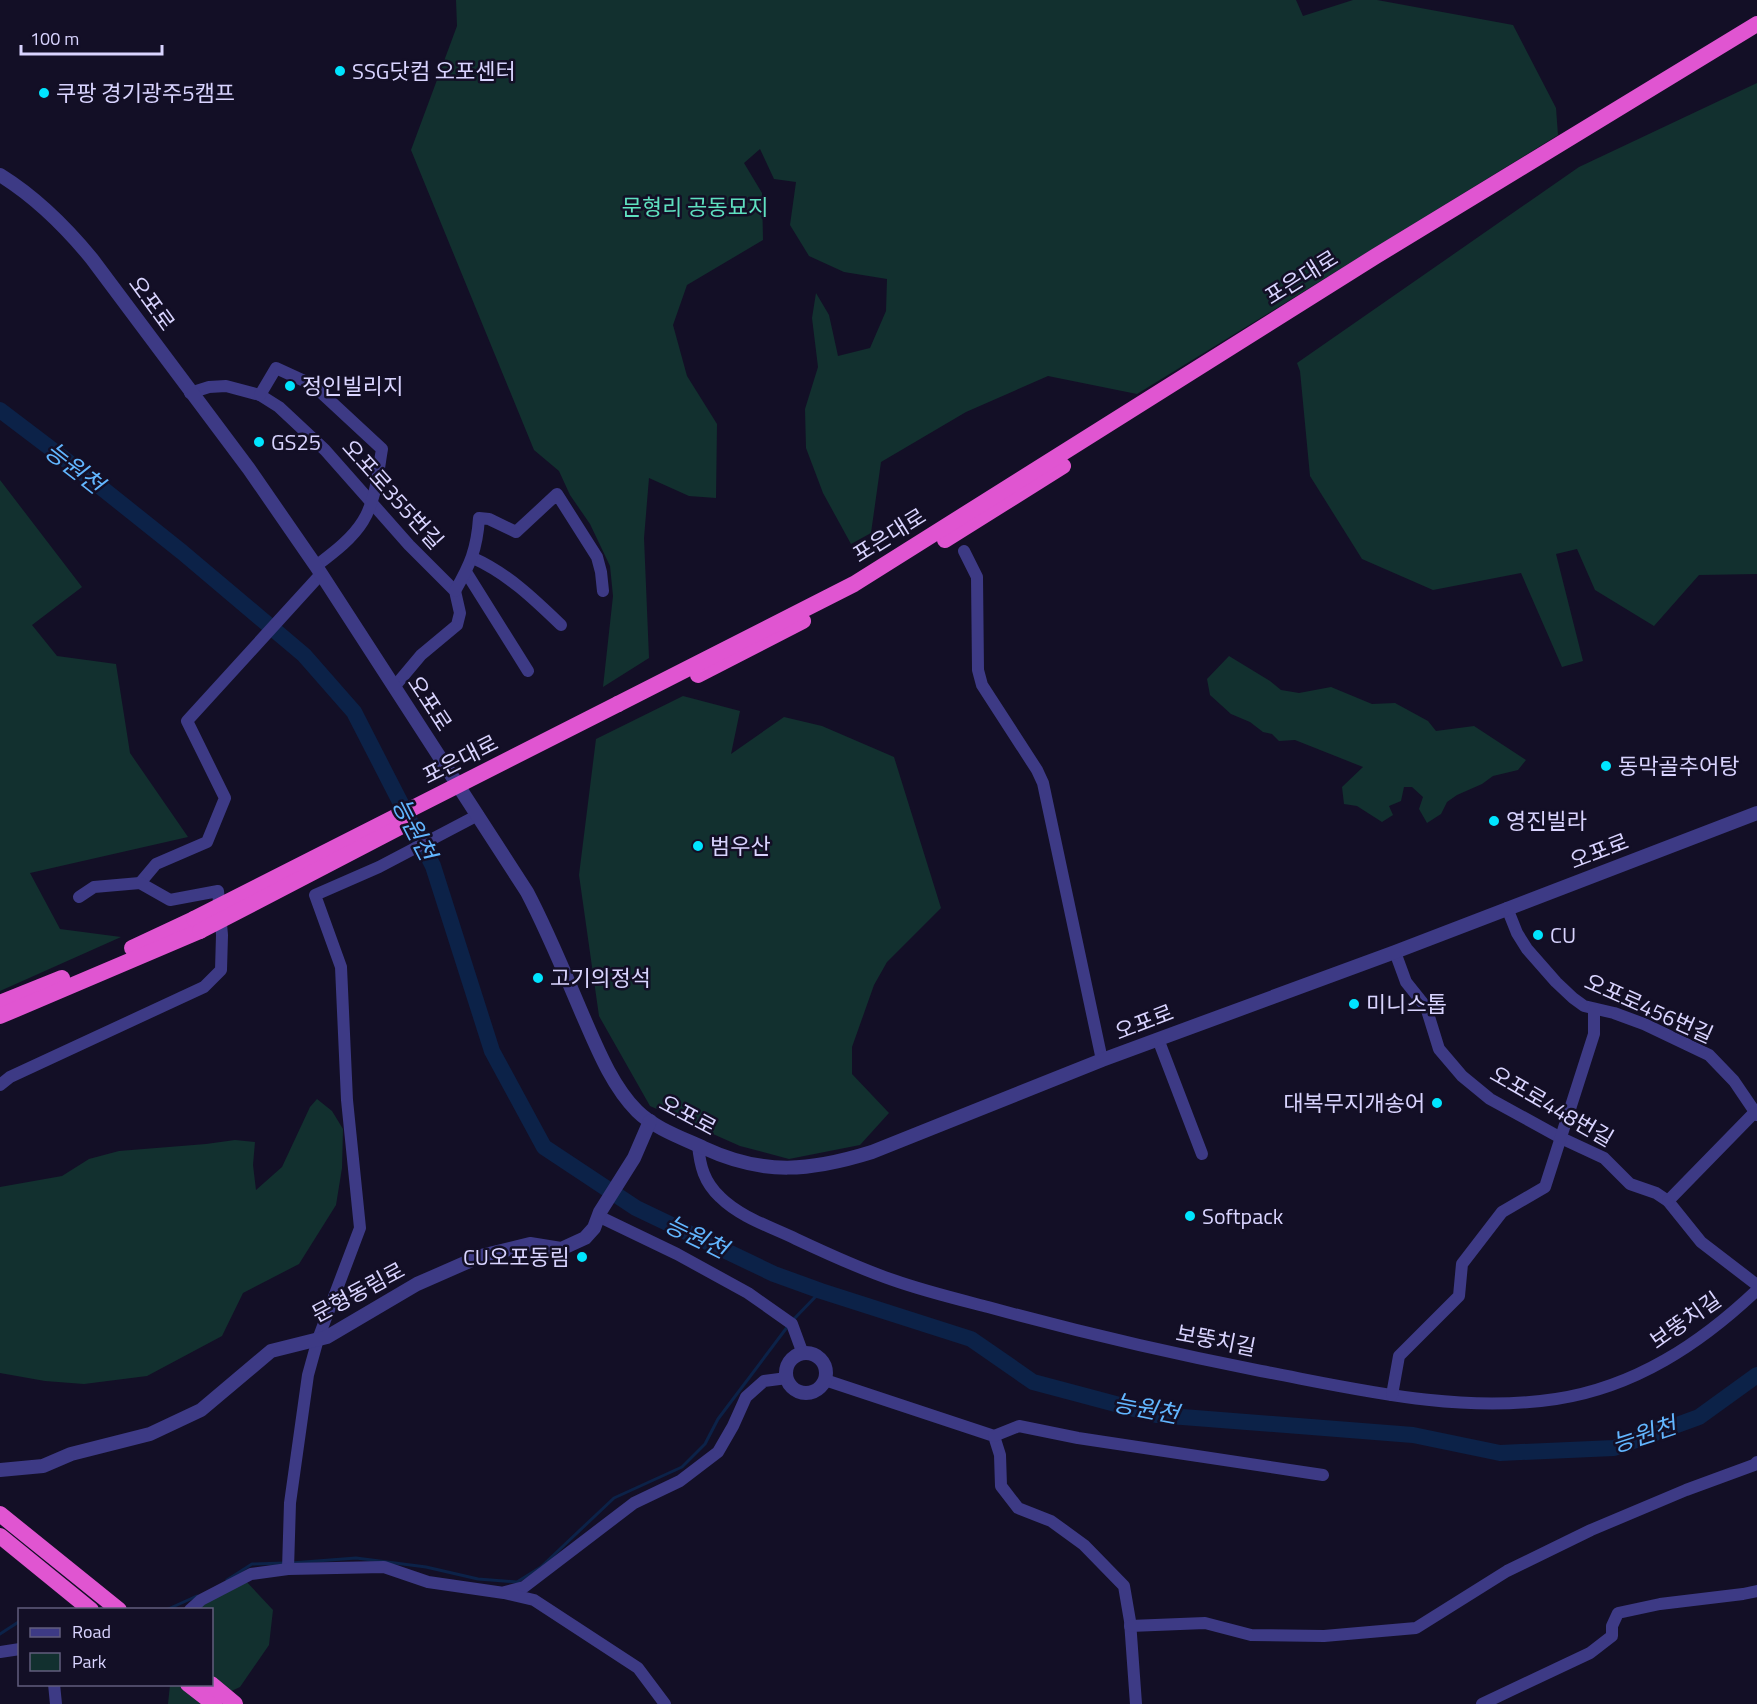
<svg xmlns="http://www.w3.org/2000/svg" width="1757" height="1704" viewBox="0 0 1757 1704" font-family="'Titillium Web','Noto Sans KR',sans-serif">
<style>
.green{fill:#12302f}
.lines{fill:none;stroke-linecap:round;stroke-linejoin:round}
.stream{stroke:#0c2248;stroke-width:3}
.river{stroke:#0c2248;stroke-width:16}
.minor{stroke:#3d3a85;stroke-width:12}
.tertiary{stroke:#3d3a85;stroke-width:14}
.trunk{stroke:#e055d1;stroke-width:16}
.trunk-bridge{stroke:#e055d1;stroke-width:16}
.poi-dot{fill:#00e5ff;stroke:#130f26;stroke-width:2}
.labels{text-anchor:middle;stroke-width:5;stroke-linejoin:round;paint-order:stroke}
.poi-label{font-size:22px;fill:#d9d4ff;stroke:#130f26;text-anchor:start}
.park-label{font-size:22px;fill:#5fe0c0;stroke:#130f26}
.street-label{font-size:22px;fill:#d9d4ff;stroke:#130f26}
.water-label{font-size:24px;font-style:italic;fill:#62b6ff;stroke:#130f26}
</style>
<rect width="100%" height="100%" fill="#130f26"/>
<g class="green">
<polygon points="456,0 1296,0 1303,16 1353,0 1377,0 1513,25 1556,108 1558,135 1137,394 1048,376 966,412 881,462 871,533 851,544 823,493 806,448 805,409 818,367 812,318 816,293 829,315 838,356 870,348 886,311 887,279 844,272 809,256 790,225 796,182 774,179 760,149 744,163 762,193 763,240 687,285 673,325 687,376 717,424 716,498 689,496 649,478 644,538 649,658 603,687 613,596 610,566 590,524 570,495 559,471 534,450 411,150 457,26"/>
<polygon points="1757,83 1757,574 1699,575 1654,626 1595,590 1577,549 1556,554 1583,661 1562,667 1521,573 1433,590 1362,559 1310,476 1300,371 1297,363 1579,167"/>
<polygon points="0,480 82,587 32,625 57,656 116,664 130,753 188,837 30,873 60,929 121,937 0,991"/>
<polygon points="1229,656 1270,681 1281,690 1299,693 1331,687 1372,704 1395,703 1428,721 1436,731 1474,726 1526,760 1518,770 1493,776 1482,784 1457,795 1447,802 1441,814 1427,823 1419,809 1423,797 1412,787 1404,787 1401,801 1389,806 1393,815 1382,822 1357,806 1344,804 1342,787 1363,767 1295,740 1279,741 1272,734 1263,732 1250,722 1231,714 1210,695 1207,679"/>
<polygon points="683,696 740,711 731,754 784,717 822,726 894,757 941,908 887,962 874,985 852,1047 852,1074 889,1113 860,1145 789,1159 740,1146 650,1106 599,1016 579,875 596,739"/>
<polygon points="317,1099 332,1111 343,1129 342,1168 336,1205 299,1264 243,1293 222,1336 147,1376 84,1384 45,1381 0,1373 0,1187 62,1176 89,1159 119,1151 206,1144 235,1140 255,1142 253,1165 256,1190 282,1167 310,1107"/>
<polygon points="244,1579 273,1610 269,1645 240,1687 204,1704 168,1704 170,1685 212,1684 212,1610 198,1609"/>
</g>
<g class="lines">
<g class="stream">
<polyline points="792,1321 821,1291"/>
<polyline points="291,1563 356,1558 426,1567 478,1579 517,1582 541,1567 614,1498 682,1467 705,1444 718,1419 788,1326"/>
<polyline points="227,1580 252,1564 285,1563"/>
<polyline points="166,1610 197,1596"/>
<polyline points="0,1634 20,1621"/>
</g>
<polyline class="river" points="0,410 83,473 182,552 304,655 354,712 433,866 492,1051 544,1147 636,1208 774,1274 821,1291 971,1339 1033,1382 1157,1415 1413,1435 1500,1453 1614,1448 1699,1417 1757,1375"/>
<g class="minor">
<polyline points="190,393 209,387 226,386 260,395 279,407 325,450 409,545 455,591 460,613 457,625 421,655 395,686"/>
<path d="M260,395L276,368L313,385L382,449C378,472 376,500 363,521C352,539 333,553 316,566"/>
<polyline points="964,551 977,577 978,670 982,685 1037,770 1043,783 1102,1060"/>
<path d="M473,558C507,573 534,599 561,625"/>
<polyline points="466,572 528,671"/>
<path d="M455,591C470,565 477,549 479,518L489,519L516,532L557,494L597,557L601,572L603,591"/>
<polyline points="140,883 156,864 207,842 225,798 187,721 321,574"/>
<polyline points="1507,908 1517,933 1527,949 1556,982 1573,998 1584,1006 1614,1013 1644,1024 1709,1055 1734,1081 1757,1115"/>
<polyline points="1395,952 1406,982 1426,1007 1439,1049 1462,1076 1490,1099 1561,1138 1604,1158 1630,1184 1656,1193 1668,1201 1701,1242 1757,1285"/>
<polyline points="1158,1039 1202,1154"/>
<polyline points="0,1085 10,1077 204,987 221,970 222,935 218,891 170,900 140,883 94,887 79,897"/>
<path d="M698,1145C700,1166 704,1182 720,1197C740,1217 771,1227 796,1239C828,1254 860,1269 893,1280C924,1291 957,1299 988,1307C1079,1332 1169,1353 1261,1371C1357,1389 1457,1414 1556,1399C1635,1387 1700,1344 1757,1290"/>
<polyline points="1668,1201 1754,1113"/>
<polyline points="598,1216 677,1254 748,1293 792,1324 803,1354"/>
<polyline points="825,1380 994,1436 1000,1455 1001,1486 1018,1508 1051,1521 1084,1545 1124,1586 1130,1621 1136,1704"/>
<polyline points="1392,1395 1399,1356 1459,1296 1462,1264 1502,1212 1545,1187 1594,1034 1594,1009"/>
<polyline points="994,1436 1019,1426 1078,1438 1323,1475"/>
<polyline points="288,1569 290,1503 308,1375 318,1339 360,1228 347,1100 341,967 315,895 379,867 478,815"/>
<polyline points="505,1592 524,1587 634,1503 680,1481 718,1452 733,1426 746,1397 764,1381 787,1378"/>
<polyline points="190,1610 201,1600 251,1574 288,1569 384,1567 428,1582 504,1593 534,1600 638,1668 665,1704"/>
<polyline points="1130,1626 1205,1623 1251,1635 1324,1636 1416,1628 1507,1571 1591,1530 1686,1490 1754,1465 1757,1462"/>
<polyline points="0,1652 20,1649"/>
<polyline points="54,1684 56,1704"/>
<polyline points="1482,1704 1590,1653 1612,1636 1612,1626 1618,1613 1660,1604 1743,1594 1757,1591"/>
</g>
<g class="tertiary">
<path d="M0,175C37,198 65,226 92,259L249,469L316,566L527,892C548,932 565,974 583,1016C597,1048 612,1086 637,1111C654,1128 682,1138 704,1148C764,1176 811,1171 872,1152L1102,1060L1395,952L1757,813"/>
<circle cx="806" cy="1373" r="20"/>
<polyline points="0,1470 43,1466 71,1454 150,1434 201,1410 271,1351 327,1337 417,1284 481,1256 530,1244 561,1249 585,1238 594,1228 600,1212 634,1158 650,1121"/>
</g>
<g class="trunk">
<polyline points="945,540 1063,466"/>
<polyline points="698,675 803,621"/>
<polyline points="618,704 854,584 1376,256 1757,24"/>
<polyline points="132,948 194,919"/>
<polyline points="0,1003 62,978"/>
<polyline points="0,1016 200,931"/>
<polyline points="0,1514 119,1610"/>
<polyline points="0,1536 91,1610"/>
<polyline points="188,1684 214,1704"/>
<polyline points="211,1684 235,1704"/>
</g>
<g class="trunk-bridge">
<polyline points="194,919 618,704"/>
<polyline points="200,931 404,825"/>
</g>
</g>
<g class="poi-dot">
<circle cx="340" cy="71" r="6"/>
<circle cx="44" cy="93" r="6"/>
<circle cx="290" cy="386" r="6"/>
<circle cx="259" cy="442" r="6"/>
<circle cx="1606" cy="766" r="6"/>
<circle cx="1494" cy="821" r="6"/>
<circle cx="698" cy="846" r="6"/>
<circle cx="1538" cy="935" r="6"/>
<circle cx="538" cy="978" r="6"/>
<circle cx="1354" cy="1004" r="6"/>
<circle cx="1437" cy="1103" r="6"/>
<circle cx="1190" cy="1216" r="6"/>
<circle cx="582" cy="1257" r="6"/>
</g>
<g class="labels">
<g class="poi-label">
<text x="352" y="79">SSG닷컴 오포센터</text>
<text x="56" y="101">쿠팡 경기광주5캠프</text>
<text x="302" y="394">정인빌리지</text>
<text x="271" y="450">GS25</text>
<text x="1618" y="774">동막골추어탕</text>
<text x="1506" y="829">영진빌라</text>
<text x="710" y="854">범우산</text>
<text x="1550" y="943">CU</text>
<text x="550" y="986">고기의정석</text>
<text x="1366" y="1012">미니스톱</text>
<text x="1425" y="1111" text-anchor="end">대복무지개송어</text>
<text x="1202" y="1224">Softpack</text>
<text x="570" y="1265" text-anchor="end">CU오포동림</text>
</g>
<g class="park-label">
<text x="695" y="215">문형리 공동묘지</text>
</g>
<g class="street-label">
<text transform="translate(1301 277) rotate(-32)" y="8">포은대로</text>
<text transform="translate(152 303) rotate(54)" y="8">오포로</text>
<text transform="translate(393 494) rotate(48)" y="8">오포로355번길</text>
<text transform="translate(889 535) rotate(-32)" y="8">포은대로</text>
<text transform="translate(430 703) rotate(57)" y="8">오포로</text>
<text transform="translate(460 759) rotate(-27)" y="8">포은대로</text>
<text transform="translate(1599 851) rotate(-21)" y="8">오포로</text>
<text transform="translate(1649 1008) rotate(24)" y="8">오포로456번길</text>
<text transform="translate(1144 1022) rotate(-21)" y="8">오포로</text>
<text transform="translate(1552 1106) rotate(30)" y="8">오포로448번길</text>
<text transform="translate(688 1115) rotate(28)" y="8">오포로</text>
<text transform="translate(358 1292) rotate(-28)" y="8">문형동림로</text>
<text transform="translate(1685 1320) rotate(-35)" y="8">보뚱치길</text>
<text transform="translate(1216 1340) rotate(11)" y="8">보뚱치길</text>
</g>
<g class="water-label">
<text transform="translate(74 468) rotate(38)" y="8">능원천</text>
<text transform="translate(414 829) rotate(63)" y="8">능원천</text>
<text transform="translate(696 1237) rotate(26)" y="8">능원천</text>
<text transform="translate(1146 1409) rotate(11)" y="8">능원천</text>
<text transform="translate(1644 1435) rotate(-18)" y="8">능원천</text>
</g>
</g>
<rect x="18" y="1608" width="195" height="78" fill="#130f26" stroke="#625e7d" stroke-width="1.5"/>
<rect x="30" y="1628" width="30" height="9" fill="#3d3a85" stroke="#625e7d" stroke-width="1.5"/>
<text x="72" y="1638" font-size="18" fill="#d9d4ff">Road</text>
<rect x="30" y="1653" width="30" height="18" fill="#12302f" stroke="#625e7d" stroke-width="1.5"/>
<text x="72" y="1668" font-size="18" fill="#d9d4ff">Park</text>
<path d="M21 45v9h141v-9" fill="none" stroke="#d9d4ff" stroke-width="3"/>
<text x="30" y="45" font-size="18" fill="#d9d4ff" stroke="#130f26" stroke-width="4.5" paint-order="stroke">100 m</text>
</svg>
